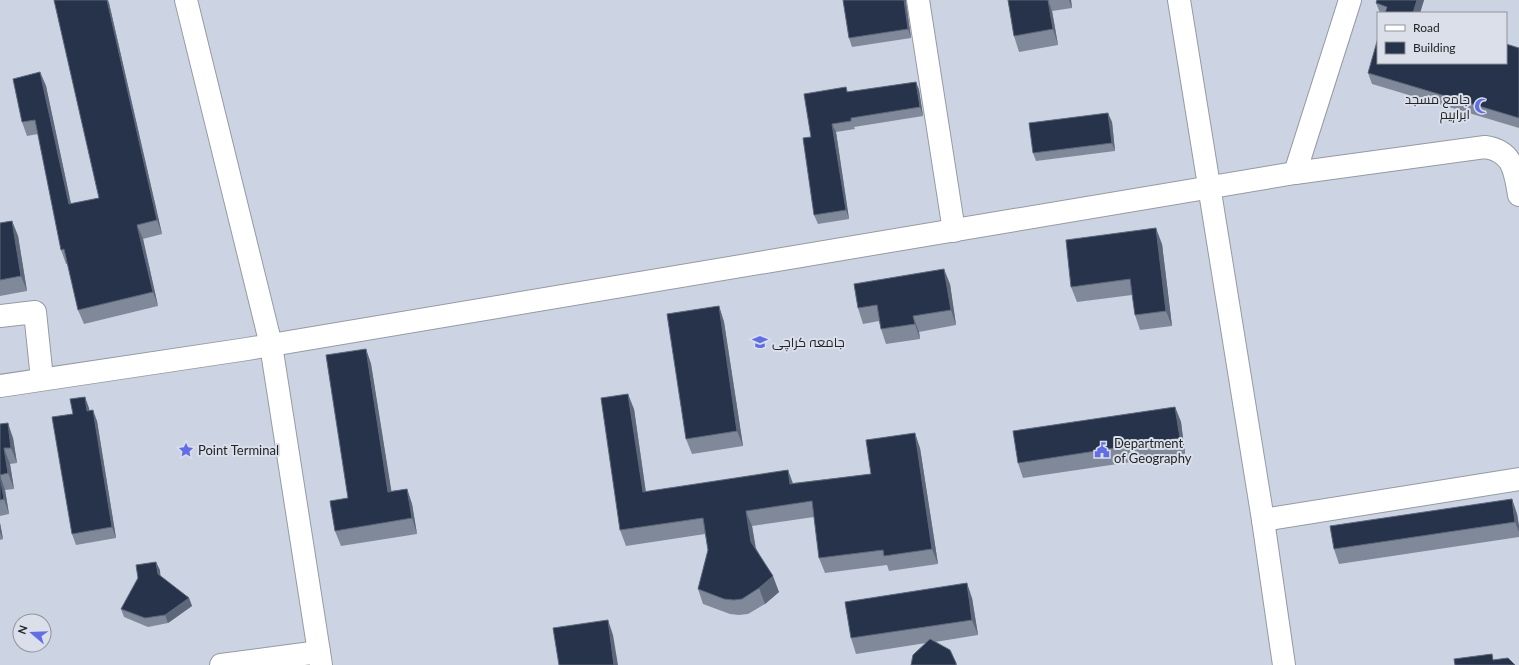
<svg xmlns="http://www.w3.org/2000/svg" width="1519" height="665" viewBox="0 0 1519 665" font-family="Lato,Cairo,sans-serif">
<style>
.built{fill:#ccd4e4;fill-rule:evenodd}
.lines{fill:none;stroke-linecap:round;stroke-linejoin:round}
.minor-casing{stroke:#959aa2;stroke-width:24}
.minor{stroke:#fff;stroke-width:22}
.wall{fill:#80899a}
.shaded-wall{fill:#5c677a}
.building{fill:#26334b;stroke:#5c677a}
.labels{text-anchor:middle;stroke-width:4;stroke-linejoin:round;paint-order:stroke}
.poi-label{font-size:13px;fill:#222427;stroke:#dadfe9;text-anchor:start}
</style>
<rect width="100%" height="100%" fill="#dadfe9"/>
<path class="built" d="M0,0H1519V665H0ZM1378,13H1506V63H1378ZM20,621H44V645H20Z"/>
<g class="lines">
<g class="minor-casing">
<g id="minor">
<polyline points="186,0 271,345 321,665"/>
<polyline points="918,0 954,231"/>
<polyline points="1179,0 1263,520 1284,665"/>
<polyline points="1295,173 1350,0"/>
<polyline points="0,316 35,312 42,379"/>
<path d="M0,386L247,349L1295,173L1485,147C1513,151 1515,171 1519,195"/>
<polyline points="1263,520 1519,479"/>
<polyline points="221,665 319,652"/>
</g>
</g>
<use href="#minor" class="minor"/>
</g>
<g class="wall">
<polygon points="843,0 906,0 906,2 911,38 852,47 849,38"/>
<polygon points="1008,0 1071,0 1072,8 1052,11 1058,45 1019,52 1014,36"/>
<polygon points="1377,0 1424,0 1420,13 1380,13 1376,3"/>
<polygon points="109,3 162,234 143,239 158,306 84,324 78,310 68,264 66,264 61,250 38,134 27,136 22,122 40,72 46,86 71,204 99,198"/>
<polygon points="1519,48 1519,128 1372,84 1368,73"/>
<polygon points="916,82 919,90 923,116 854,127 855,129 836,132 849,219 818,224 814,215 811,137 846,87 848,92"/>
<polygon points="1112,122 1115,151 1036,161 1033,153"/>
<polygon points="12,221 18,236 27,291 0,296 0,223"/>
<polygon points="1162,244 1172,326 1140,330 1135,315 1132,295 1077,302 1071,287"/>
<polygon points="950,284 956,325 919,332 920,339 886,344 881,329 879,321 863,324 858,308"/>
<polygon points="719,306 724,322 743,446 692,454 686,439"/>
<polygon points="366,349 371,364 391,491 407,489 412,504 417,534 341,546 335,531 348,498"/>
<polygon points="85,397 89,411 97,421 116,538 76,545 72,534 73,414"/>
<polygon points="1175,407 1181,422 1185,454 1023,478 1018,463"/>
<polygon points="634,409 646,492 788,470 793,483 871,474 920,448 938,564 889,571 887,565 825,573 819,558 814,517 752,526 756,548 779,592 765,604 748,614 739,615 730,614 703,604 698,589 708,550 705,534 626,546 620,530"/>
<polygon points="0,424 13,438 17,463 10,464 14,489 5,490 9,514 0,516"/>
<polygon points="1512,499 1517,514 1519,526 1519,537 1339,564 1334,549"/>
<polygon points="0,523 3,539 0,540"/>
<polygon points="160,570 160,576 189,598 192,606 168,623 148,627 124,617 121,609"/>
<polygon points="972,598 978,635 935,642 950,650 957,665 911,665 926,643 856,654 851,638"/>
</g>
<g class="shaded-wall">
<polygon points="107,0 108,0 109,3 162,234 157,220"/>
<polygon points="904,0 906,0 906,2 911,38 908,29"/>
<polygon points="1048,0 1052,11 1058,45 1053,29"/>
<polygon points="1069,0 1071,0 1072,8"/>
<polygon points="1417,0 1424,0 1420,13 1413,13"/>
<polygon points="40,72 46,86 74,218 69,204"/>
<polygon points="916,82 919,90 923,116 920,107"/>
<polygon points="1108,113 1112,122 1115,151 1112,143"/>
<polygon points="832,124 836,132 849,219 846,210"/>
<polygon points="12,221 18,236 27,291 21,276"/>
<polygon points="137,225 143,239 158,306 153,292"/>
<polygon points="1156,228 1162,244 1172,326 1166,311"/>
<polygon points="944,269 950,284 956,325 951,310"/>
<polygon points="719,306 724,322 743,446 737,431"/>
<polygon points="913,316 919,332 920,339 915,324"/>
<polygon points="366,349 371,364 394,507 388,492"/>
<polygon points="628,394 634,409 648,508 643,492"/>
<polygon points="85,397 89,408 91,422 87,411"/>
<polygon points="1175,407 1181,422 1185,454 1180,438"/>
<polygon points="93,410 97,421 116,538 112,527"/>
<polygon points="8,423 13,438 17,463 11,448"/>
<polygon points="915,433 920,448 938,564 932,549"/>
<polygon points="4,448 10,464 14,489 8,473"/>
<polygon points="788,470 793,485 790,484"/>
<polygon points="0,475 5,490 9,514 4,499"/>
<polygon points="407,489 412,504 417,534 412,518"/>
<polygon points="1512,499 1517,514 1519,526 1519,532 1515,522"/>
<polygon points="746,511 752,526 757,557 751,542"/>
<polygon points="0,523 3,539 0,532"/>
<polygon points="156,562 160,570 161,583 158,574"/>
<polygon points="773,576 779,592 765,604 759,588"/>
<polygon points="967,583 972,598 978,635 972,620"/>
<polygon points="189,598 192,606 168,623 165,615"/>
<polygon points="608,620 613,635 618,665 614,665"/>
</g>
<g class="building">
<polygon points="54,0 107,0 157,220 137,225 153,292 78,310 64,249 61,250 35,120 22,122 13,79 40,72 69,204 99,198"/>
<polygon points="843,0 904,0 908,29 849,38"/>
<polygon points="1008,0 1048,0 1053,29 1014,36"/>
<polygon points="1377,0 1417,0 1413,13 1385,13 1387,7 1376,3"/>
<polygon points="1378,38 1378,63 1506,63 1506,44 1519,48 1519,118 1368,73"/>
<polygon points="916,82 920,107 851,118 851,121 832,124 846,210 814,215 803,138 811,137 804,94 846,87 847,92"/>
<polygon points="1108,113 1112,143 1033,153 1029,123"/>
<polygon points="12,221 21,276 0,280 0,223"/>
<polygon points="1156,228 1166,311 1135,315 1130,279 1071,287 1066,240"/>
<polygon points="944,269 951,310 913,316 915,324 881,329 877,305 858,308 854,284"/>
<polygon points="719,306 737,431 686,439 667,314"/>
<polygon points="366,349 388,492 407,489 412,518 335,531 330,501 348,498 326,355"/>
<polygon points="628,394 643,492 788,470 790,484 871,474 866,440 915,433 932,549 884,556 883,550 819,558 812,501 746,511 751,542 773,576 759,588 742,599 734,600 724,599 698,589 708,550 703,518 620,530 601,398"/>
<polygon points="85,397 87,411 93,410 112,527 72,534 52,417 73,414 70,399"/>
<polygon points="1175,407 1180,438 1018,463 1013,431"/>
<polygon points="8,423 11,448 4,448 8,473 0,475 0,424"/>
<polygon points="0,476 4,499 0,500"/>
<polygon points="1512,499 1515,522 1334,549 1330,526"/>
<polygon points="156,562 158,574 189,598 165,615 145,618 121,609 138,578 136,565"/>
<polygon points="967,583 972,620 851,638 845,602"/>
<polygon points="608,620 614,665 559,665 553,628"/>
<polygon points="930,639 950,650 956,663 956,665 911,665 913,655"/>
<polygon points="1492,654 1493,660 1508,658 1515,665 1455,665 1454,659"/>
</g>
<defs>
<g id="mosque-bare" transform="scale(1.2)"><path d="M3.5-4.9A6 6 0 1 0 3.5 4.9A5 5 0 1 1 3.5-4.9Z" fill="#616ee6" stroke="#dadfe9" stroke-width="2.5" paint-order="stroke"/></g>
<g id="university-bare" transform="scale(1.2)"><path d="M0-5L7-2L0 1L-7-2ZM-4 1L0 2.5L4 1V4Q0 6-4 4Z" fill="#616ee6" stroke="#dadfe9" stroke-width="2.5" paint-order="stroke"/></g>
<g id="sight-bare" transform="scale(1.2)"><path d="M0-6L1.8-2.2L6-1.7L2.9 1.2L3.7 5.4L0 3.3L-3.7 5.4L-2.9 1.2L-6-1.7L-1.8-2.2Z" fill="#616ee6" stroke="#dadfe9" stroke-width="2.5" paint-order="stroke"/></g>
<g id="civic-bare" transform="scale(1.2)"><path d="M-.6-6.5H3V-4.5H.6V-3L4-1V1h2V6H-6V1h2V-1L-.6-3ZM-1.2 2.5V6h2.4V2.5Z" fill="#616ee6" stroke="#dadfe9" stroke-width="2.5" paint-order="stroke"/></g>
</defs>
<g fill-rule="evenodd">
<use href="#mosque-bare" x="1482" y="106"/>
<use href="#university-bare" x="760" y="342"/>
<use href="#sight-bare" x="186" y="450"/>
<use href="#civic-bare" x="1102" y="450"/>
</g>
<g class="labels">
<g class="poi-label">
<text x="1470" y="104" text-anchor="end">جامع مسجد<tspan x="1470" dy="15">ابراہیم</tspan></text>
<text x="772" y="347">جامعہ کراچی</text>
<text x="1114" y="448">Department<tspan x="1114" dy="15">of Geography</tspan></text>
<text x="198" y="455">Point Terminal</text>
</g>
</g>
<rect x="1377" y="12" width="130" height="52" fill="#dadfe9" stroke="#90949b"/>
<rect x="1385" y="25" width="20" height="6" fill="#ffffff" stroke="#90949b"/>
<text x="1413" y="32" font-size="12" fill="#222427">Road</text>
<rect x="1385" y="42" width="20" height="12" fill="#26334b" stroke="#90949b"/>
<text x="1413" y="52" font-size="12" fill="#222427">Building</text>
<g transform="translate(32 633) rotate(289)"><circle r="19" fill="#dadfe9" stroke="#90949b"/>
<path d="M0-3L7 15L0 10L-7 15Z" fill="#616ee6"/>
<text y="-6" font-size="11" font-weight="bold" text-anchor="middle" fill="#222427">N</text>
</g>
</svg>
